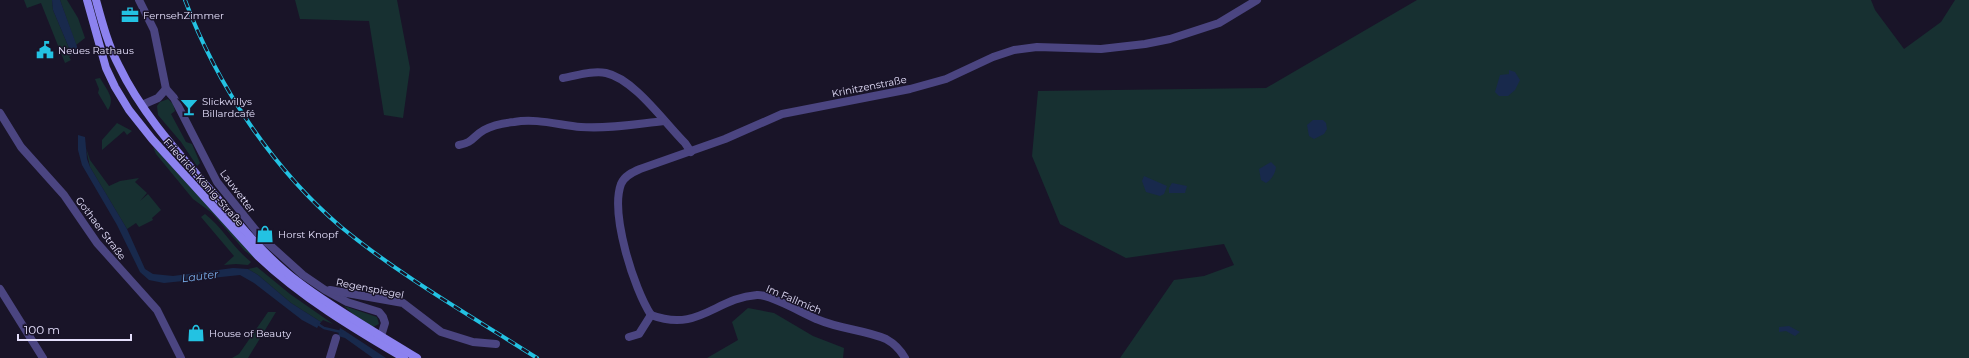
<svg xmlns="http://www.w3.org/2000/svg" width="1969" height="358" viewBox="0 0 1969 358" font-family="Montserrat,sans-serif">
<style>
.green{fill:#173031}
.water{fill:#18294c}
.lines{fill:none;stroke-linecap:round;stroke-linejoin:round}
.stream{stroke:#18294c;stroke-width:2.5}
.minor{stroke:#4b4581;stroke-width:8}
.secondary{stroke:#8c82ef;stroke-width:8}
.rail-casing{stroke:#23c2e2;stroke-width:4}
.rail{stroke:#191428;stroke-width:2.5;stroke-dasharray:8;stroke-linecap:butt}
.labels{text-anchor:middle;stroke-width:3;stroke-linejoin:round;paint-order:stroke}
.poi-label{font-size:10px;fill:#e4dffb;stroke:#191428;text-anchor:start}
.street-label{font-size:10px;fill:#e4dffb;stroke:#191428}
.water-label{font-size:11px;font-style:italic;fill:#7ab0ee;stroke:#191428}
</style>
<rect width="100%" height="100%" fill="#191428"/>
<g class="green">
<polygon points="24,0 52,0 53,10 72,55 69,57 71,60 65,63 41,3 27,8"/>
<polygon points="60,0 67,0 78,18 85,38 76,45"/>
<polygon points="295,0 397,0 410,68 403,118 384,115 369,21 300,19"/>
<polygon points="1417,0 1871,0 1875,10 1904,49 1941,22 1955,0 1969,0 1969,358 1120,358 1174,280 1204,276 1234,265 1224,244 1126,258 1060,224 1032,156 1038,91 1266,88"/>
<path d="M100,78C106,89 116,98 108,110L98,93L99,89L95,79Z"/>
<polygon points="168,99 173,104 175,111 171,114 186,142 192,144 200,163 197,166 181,142 158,115 157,106 160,102"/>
<polygon points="117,123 132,131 127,135 124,131 102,150 102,140"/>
<polygon points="153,147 161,154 258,261 245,251 212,213 193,199 156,154"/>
<polygon points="86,148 90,160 109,186 120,181 139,178 135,182 147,193 140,201 148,194 161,210 152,218 153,220 139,227 136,223 127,229 90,167"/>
<path d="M205,214C223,228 233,248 251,262L248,265L236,264L224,265L234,256L201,217Z"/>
<polygon points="257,267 290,294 333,324 323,320 321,322 291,303 258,275 248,269"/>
<polygon points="344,306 377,317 379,324 373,327 354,315"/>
<polygon points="748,308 774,313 813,336 844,348 843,358 707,358 738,340 732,322"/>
<polygon points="268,312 276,312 248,358 232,358 239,354"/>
</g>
<g class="water">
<polygon points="52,0 60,0 79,52 72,55 53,10"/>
<polygon points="1509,70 1515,72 1520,80 1515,90 1508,96 1499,96 1495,92 1500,75 1509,74"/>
<polygon points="1313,120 1323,120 1326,123 1327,129 1324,134 1314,139 1309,136 1307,125"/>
<polygon points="78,135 85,137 87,159 90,167 127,229 145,269 153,274 173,276 233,268 248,269 258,275 291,303 321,322 317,328 302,320 254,283 240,275 164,283 149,280 140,272 117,225 82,165 78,150"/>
<path d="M1271,162L1276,167C1275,174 1272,179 1266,183L1261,180L1259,169Z"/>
<polygon points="1144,176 1167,186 1164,194 1160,196 1146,192 1142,181"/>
<polygon points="1172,183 1187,186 1185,193 1169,193 1169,188"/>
<polygon points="1789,326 1800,332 1795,336 1786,331 1779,332 1779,327"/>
<polygon points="340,328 345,331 386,358 373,358 345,338 338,336"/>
</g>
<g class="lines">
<polyline class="stream" points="318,324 324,328 341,332"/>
<g class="minor">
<polyline points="139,0 154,30 166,89 174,98 217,182 262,238 303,275 325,290 347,302 379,312 383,317 385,323 381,336"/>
<path d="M563,78C576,76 592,70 606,73C634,79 664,122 685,143L691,152"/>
<polyline points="142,105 158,98 166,89"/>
<polyline points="0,113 21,147 64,195 97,243 157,310 181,358"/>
<path d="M459,145C473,143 473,136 484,130C493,125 504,123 514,122C536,118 559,125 581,127C608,129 636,124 664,121"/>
<polyline points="0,289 43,358"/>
<polyline points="330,290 403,303 441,332 473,342 496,344"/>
<path d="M651,315C634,289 610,214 621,184C624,176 633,172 640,169L725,139L782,114L910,89L946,79L993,57L1014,50L1037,47L1101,49L1145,44L1170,39L1219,23L1257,0"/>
<path d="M651,315C699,333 715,298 757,295C771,294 805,315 819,320C840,329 865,330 886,339C895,344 900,349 905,358"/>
<polyline points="629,337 639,334 651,315"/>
<polyline points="330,358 336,338"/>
</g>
<g class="secondary">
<path d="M87,0L106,68L115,87L129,110L152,139L258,256C301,297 353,328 404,358"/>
<path d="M96,0C102,22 108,45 119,66C143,116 182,157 218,199C242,228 267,258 297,281C335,310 377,333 417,358"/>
</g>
<g class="rail-casing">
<path id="rail" d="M185,0C217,85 272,168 341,227C402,277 471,316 537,358"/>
</g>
<use href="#rail" class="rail"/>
</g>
<defs>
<g id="office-bare" transform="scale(1.38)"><path d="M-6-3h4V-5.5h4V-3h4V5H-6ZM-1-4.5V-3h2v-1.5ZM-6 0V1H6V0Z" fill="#23c2e2" stroke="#191428" stroke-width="2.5" paint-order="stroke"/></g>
<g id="civic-bare" transform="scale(1.38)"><path d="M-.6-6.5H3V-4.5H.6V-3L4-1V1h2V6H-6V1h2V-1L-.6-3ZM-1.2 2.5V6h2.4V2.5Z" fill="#23c2e2" stroke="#191428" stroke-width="2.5" paint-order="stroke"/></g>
<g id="bar-bare" transform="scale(1.38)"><path d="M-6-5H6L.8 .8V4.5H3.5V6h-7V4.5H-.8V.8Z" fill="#23c2e2" stroke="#191428" stroke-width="2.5" paint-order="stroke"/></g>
<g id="shop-bare" transform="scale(1.38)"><path d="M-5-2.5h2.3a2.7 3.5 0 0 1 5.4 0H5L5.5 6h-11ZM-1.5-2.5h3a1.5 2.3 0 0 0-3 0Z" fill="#23c2e2" stroke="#191428" stroke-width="2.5" paint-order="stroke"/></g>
</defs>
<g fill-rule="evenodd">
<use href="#office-bare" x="130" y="15"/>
<use href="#civic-bare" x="45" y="50"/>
<use href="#bar-bare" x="189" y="107"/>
<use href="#shop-bare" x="265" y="234"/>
<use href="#shop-bare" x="196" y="333"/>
</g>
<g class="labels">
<g class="poi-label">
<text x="143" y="19">FernsehZimmer</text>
<text x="58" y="54">Neues Rathaus</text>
<text x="202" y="105">Slickwillys<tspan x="202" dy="12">Billardcafé</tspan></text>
<text x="278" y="238">Horst Knopf</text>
<text x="209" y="337">House of Beauty</text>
</g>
<g class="street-label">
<text transform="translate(869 86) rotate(-11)" y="4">Krinitzenstraße</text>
<text transform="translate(204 182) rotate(48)" y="4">Friedrich-König-Straße</text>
<text transform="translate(238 191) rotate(53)" y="4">Lauwetter</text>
<text transform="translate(101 228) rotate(53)" y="4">Gothaer Straße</text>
<text transform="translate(370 288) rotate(11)" y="4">Regenspiegel</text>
<text transform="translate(794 299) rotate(23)" y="4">Im Fallmich</text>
</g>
<g class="water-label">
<text transform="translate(200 276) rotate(-7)" y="4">Lauter</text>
</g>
</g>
<path d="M18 334v6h113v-6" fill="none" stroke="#e4dffb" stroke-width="2"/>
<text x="24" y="334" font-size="12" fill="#e4dffb" stroke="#191428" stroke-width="3" paint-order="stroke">100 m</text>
</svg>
